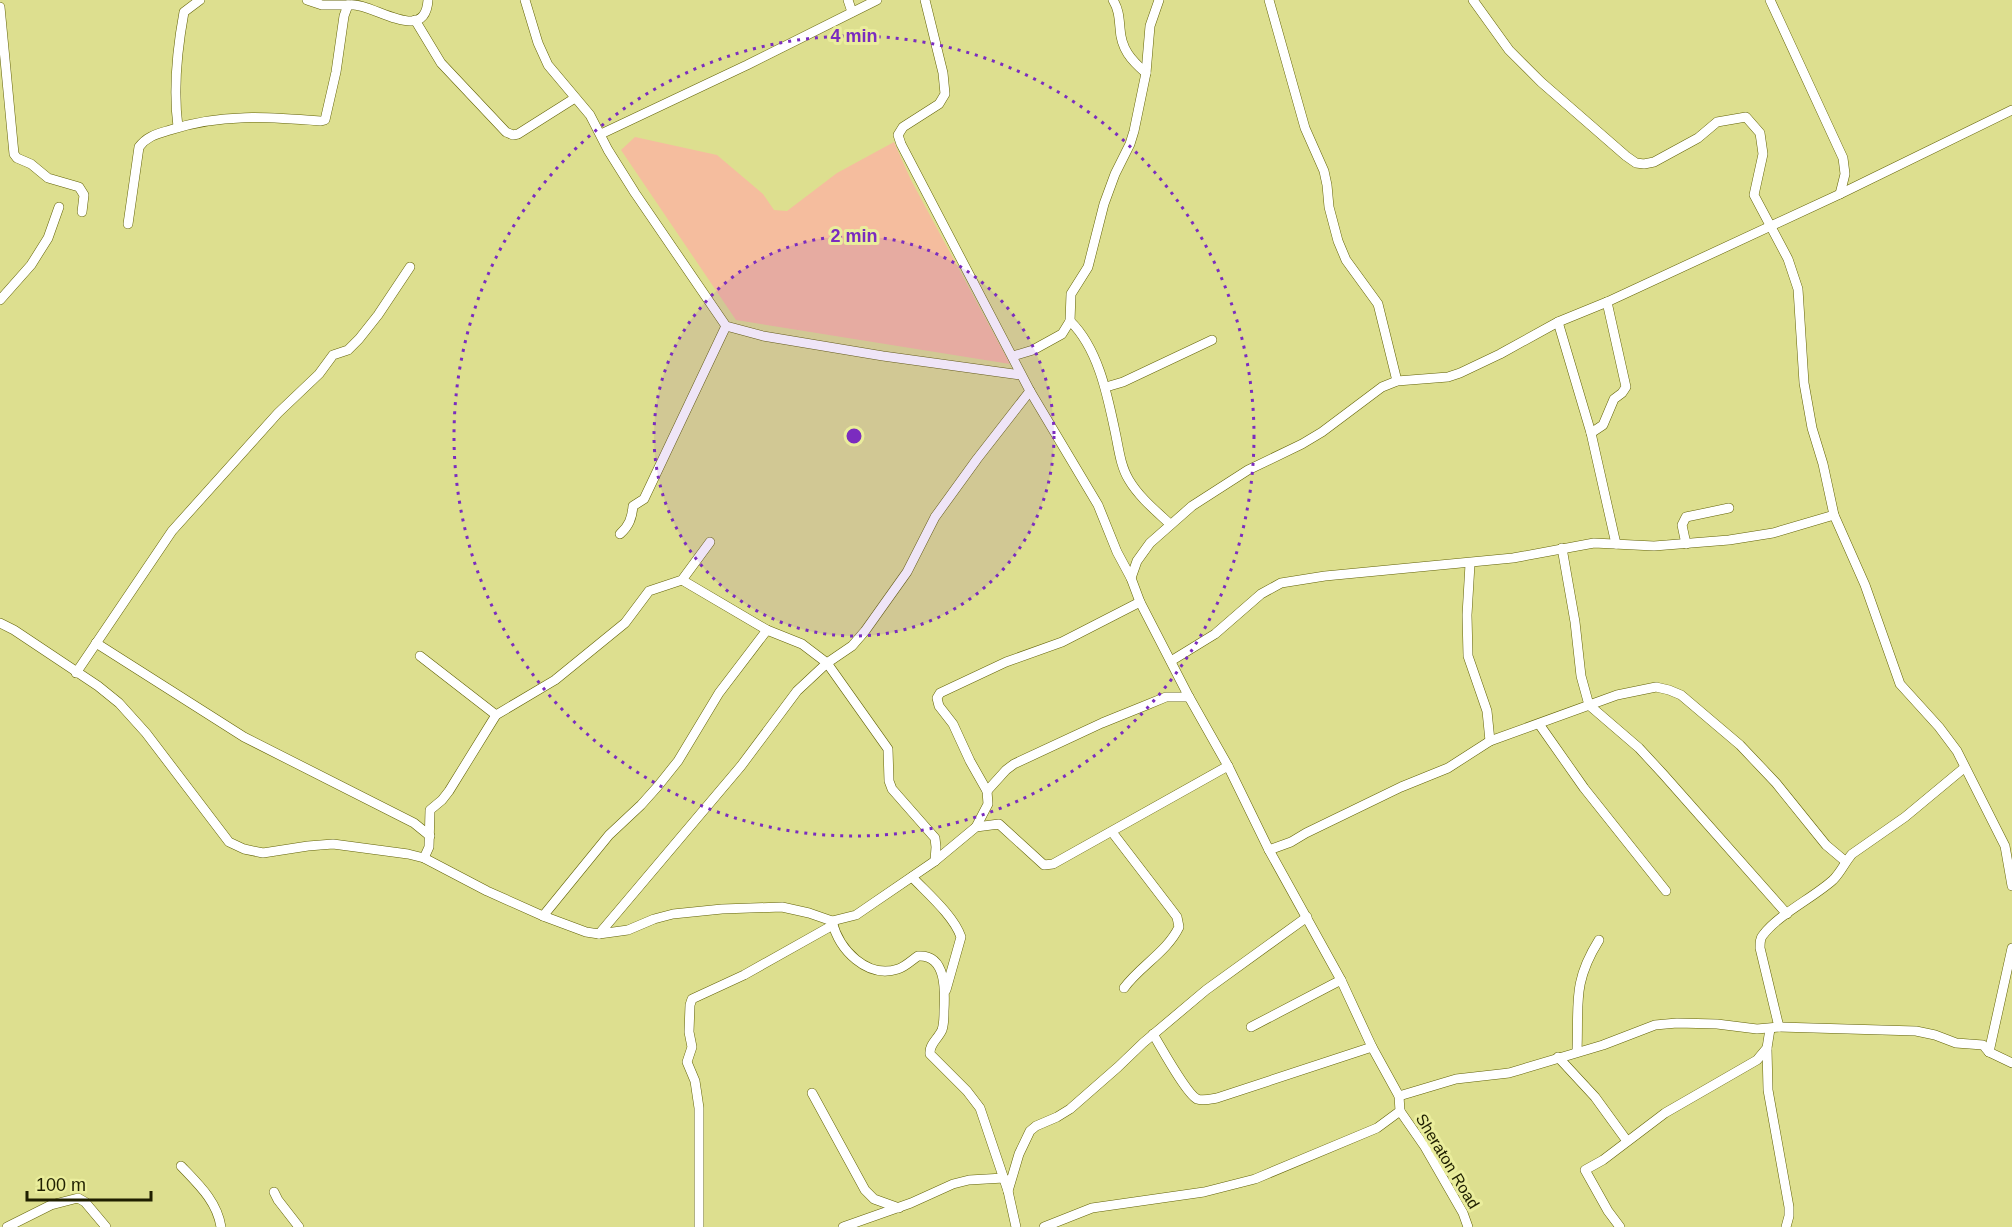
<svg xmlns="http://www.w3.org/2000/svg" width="2012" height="1227" viewBox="0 0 2012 1227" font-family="Arial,sans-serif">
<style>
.green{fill:#f5bd9e}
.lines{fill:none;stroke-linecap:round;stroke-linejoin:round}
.minor-casing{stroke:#626206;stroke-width:10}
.minor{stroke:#fff;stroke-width:9}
.ring{fill:none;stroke:#7b2cbf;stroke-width:3;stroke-dasharray:3 6}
.labels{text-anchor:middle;stroke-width:6;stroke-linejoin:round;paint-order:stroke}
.street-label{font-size:16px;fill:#1f1f00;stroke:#eaed9c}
.centre{fill:#7b2cbf;stroke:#eaed9c;stroke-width:3}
.ring-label{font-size:18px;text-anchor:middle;font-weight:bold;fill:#7b2cbf;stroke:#eaed9c;stroke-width:6;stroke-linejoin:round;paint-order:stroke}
</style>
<rect width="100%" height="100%" fill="#dddf8f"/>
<polygon class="green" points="635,137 717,155 763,194 774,210 787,211 837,173 894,142 911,180 1010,364 736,320 621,150"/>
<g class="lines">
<g class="minor-casing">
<g id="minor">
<polyline points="307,0 322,5 348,5"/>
<polyline points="525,0 538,43 548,65 590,115 608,150 635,193 726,326 763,336 883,356 1021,375"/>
<polyline points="848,0 852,12"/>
<polyline points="925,0 943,73 945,94 939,104 903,127 898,135 901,144 1030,391 1098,505 1117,552 1131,578"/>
<path d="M1113,0C1119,10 1119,18 1120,28C1121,49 1131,60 1146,73"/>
<polyline points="1269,0 1305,128 1324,171 1327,185 1329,207 1338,241 1346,260 1378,304 1397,381"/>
<polyline points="1473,0 1509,50 1541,82 1626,156 1636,163 1644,164 1654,162 1698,138 1717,122 1746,117 1760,133 1763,154 1754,195 1788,259 1798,289 1804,383 1812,428 1823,464 1834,515 1865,585 1900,684 1939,727 1957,751 2005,846 2012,886"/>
<polyline points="1770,0 1843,158 1845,174 1840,194"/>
<polyline points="0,7 14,154 17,158 31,164 48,178 79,187 84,195 82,212"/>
<polyline points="415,20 441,63 506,132 513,135 518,134 575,98"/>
<path d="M178,127C173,89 177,50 184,12L200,0"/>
<polyline points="601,134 747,65 877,0"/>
<path d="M128,224L139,147C147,136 157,134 170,130C220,113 270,117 321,121L325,120L336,72L344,16L348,5C370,0 425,47 428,0"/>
<polyline points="0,300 31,265 48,238 59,207"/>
<path d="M1070,321C1099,349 1108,398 1116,436C1119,451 1121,467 1129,480C1139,497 1156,511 1170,524"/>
<polyline points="1558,322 1591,433 1616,544"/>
<polyline points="1013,356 1033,350 1062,334 1070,321 1071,294 1088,267 1104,204 1115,174 1130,144 1134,131 1146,73 1150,26 1159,0"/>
<polyline points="1106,387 1123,382 1212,340"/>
<polyline points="1591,433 1603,425 1614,399 1622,393 1626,387 1607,302"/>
<path d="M620,534C629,526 632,518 633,506L644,499L726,326"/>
<polyline points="1686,544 1682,525 1686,517 1729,508"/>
<polyline points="1562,548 1575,622 1581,676 1589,705 1639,748 1663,774 1787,914"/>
<polyline points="1470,564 1467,615 1468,656 1487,711 1490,741"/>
<polyline points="682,580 767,630 802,644 827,663 888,749 889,781 892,789 935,838 936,847 935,861"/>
<polyline points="0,623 14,630 98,686 119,703 146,733 229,842 244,849 263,853 308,846 333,844 408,854 424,858 487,891 543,916 586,932 599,934 628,930 654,919 673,914 722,909 782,907 809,913 832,921 856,915 872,904 935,861 976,827 999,824 1044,865 1053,864 1228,766"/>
<polyline points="96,643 244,737 414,823 430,836"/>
<polyline points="420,656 496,715"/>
<polyline points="1171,661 1215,634 1261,594 1281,583 1325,576 1513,558 1594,543 1654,546 1729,540 1773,533 1834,515"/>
<polyline points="76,673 172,531 278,413 319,374 333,355 348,350 359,339 378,315 410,267"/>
<polyline points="1539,724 1584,788 1666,891"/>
<polyline points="987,791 1006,770 1014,764 1102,723 1149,704 1166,697 1189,697"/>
<polyline points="976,827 988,804 987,791 970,761 953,724 939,706 937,698 940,693 1006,662 1062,642 1140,602"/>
<path d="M1112,832L1171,909L1177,917L1179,927C1167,952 1140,966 1124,988"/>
<polyline points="1269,850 1291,842 1306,833 1401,787 1448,768 1490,741 1617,695 1656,687 1669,690 1681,695 1740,745 1776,783 1826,845 1845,861"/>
<polyline points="424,858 429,847 430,810 442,800 449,791 496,715 555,680 625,623 649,591 682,580 710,542"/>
<path d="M912,877C927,893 954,916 961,937L946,990"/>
<polyline points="543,916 609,835 641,805 658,786 678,761 719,693 767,630"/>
<path d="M832,921C839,950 867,979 898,969C905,967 912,960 918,956C947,954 945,992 944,1011C944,1017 944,1024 942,1030C938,1039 929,1044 930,1054L967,1091L980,1108L1008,1191L1016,1227"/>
<polyline points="599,934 741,766 797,691 827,663 852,646 865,631 907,572 935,517 977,459 1030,391"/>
<polyline points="1251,1027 1341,980"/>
<path d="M1779,1027L1760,948C1760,943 1760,938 1763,935C1779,914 1813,898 1833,880C1841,872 1845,862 1852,854L1905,817L1964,768"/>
<path d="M1153,1034C1161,1047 1186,1093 1197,1099C1203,1101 1211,1099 1217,1098L1372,1047"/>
<polyline points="1767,1049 1768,1090 1789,1207 1789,1216 1786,1227"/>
<path d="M1577,1051C1579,1004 1572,983 1599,940"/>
<polyline points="1989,1052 2012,948"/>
<polyline points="1558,1057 1595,1097 1627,1141"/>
<polyline points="812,1093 865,1190 874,1199 899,1208"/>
<polyline points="1399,1096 1456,1079 1509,1073 1603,1045 1655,1025 1677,1023 1717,1024 1757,1029 1779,1027 1916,1031 1935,1035 1956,1043 1983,1045 1989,1052 2012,1063"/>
<polyline points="1400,1111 1425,1147 1463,1213 1468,1227"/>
<path d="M181,1166C198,1184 217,1201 221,1227"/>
<polyline points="1008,1191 1019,1154 1030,1131 1036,1126 1057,1117 1070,1109 1118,1067 1143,1043 1206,990 1307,917"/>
<polyline points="274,1192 278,1200 299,1227"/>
<polyline points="7,1227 51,1205 78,1198 85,1202 106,1227"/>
<polyline points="699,1227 699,1108 695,1081 687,1062 692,1047 689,1032 690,1005 692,999 744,975 833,925"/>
<polyline points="843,1227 911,1203 953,1184 969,1180 1004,1178"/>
<polyline points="1044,1227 1092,1208 1204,1192 1255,1179 1377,1128 1400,1111 1399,1096 1372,1047 1341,980 1269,850 1228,766 1189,697 1140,602 1131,578 1137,561 1150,543 1192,506 1248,470 1302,444 1322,432 1382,387 1397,381 1448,377 1460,373 1500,354 1558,322 1607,302 1840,194 2012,110"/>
<polyline points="1620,1227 1608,1211 1585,1170 1603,1160 1665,1113 1757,1060 1767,1048 1770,1029"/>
</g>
</g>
<use href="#minor" class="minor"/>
</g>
<circle cx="854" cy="436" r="200" fill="#7b2cbf" fill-opacity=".12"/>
<g class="ring">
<circle cx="854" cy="436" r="200"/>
<circle cx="854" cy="436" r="400"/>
</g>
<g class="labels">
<g class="street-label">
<text transform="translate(1448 1161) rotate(59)" y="6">Sheraton Road</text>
</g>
</g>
<circle cx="854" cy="436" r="9" class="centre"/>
<g class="ring-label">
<text x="854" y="42">4 min</text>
<text x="854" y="242">2 min</text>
</g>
<path d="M27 1191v9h124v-9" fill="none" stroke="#1f1f00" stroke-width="3"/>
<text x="36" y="1191" font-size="18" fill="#1f1f00" stroke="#eaed9c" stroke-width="4.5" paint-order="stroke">100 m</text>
</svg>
